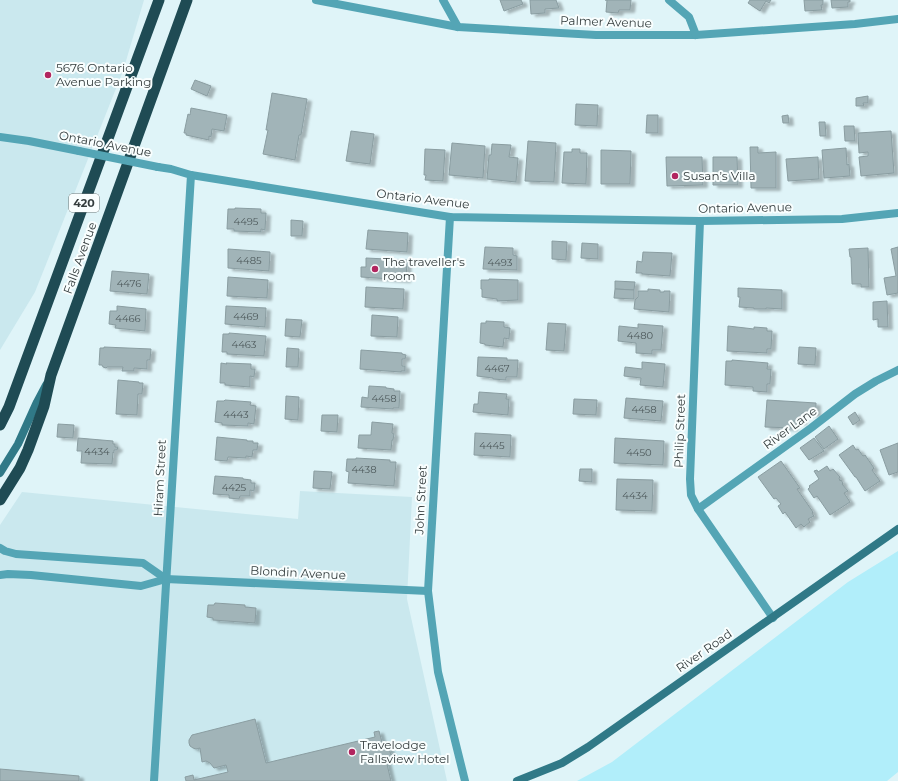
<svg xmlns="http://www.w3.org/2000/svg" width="898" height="781" viewBox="0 0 898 781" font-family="Montserrat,sans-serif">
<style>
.built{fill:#cae8ee}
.green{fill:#b1eefa}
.building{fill:#a1b4b8;stroke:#8a9da1;filter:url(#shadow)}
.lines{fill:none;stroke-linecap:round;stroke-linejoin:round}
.minor{stroke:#54a5b5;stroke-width:8}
.tertiary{stroke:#54a5b5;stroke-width:8}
.secondary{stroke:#307987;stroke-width:8}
.trunk{stroke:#1f4b54;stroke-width:11}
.tertiary-bridge{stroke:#54a5b5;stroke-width:8}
.poi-dot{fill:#b2255f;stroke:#f9fefe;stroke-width:1.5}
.labels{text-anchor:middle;stroke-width:4;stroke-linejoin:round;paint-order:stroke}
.number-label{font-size:10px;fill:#4e5a5c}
.shield{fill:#f9fefe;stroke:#6e7677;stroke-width:1}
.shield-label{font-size:11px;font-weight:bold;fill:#333c3d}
.street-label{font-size:12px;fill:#333c3d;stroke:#f9fefe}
.poi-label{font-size:12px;fill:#333c3d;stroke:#f9fefe;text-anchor:start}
</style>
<defs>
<filter id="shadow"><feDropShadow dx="4.5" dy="2.5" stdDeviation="1" flood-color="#0004"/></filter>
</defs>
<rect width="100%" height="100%" fill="#dff4f8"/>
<g class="built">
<polygon points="0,0 144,0 123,71 35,292 0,350"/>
<polygon points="300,491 412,497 407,599 447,781 0,781 0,525 22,492 298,519"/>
</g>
<polygon class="green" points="898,551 898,772 887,781 577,781 612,762 848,582"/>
<g class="building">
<polygon points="500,0 521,0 523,4 504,11"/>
<polygon points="530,0 556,0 559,8 545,9 545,13 531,14"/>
<polygon points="605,0 631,0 630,10 619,10 618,13 606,12 607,0"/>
<polygon points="750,0 771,0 769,3 766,1 760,11 748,3"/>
<polygon points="804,0 823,0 823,5 821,5 822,10 805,11"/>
<polygon points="831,0 850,0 850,2 848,2 848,7 832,8"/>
<polygon points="195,80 211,86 207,96 191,89"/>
<polygon points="272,93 307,99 301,135 299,135 295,160 263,154 268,130 266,130"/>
<polygon points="868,96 868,103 863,103 864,106 856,106 856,98"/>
<polygon points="576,104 598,105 597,126 575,125"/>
<polygon points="191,108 227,115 224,131 212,129 211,137 209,136 209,140 186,135 186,133 184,133 188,114 190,115"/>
<polygon points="647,115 658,115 658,133 646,133"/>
<polygon points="788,115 789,123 783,123 782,116"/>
<polygon points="819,122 825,122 826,136 820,136"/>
<polygon points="844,126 854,126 855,141 845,141"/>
<polygon points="351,131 374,134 370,164 346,161"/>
<polygon points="891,131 894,173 861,176 859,157 868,156 868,152 859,153 858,133"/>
<polygon points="528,141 556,143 554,182 525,181"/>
<polygon points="452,143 485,146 483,178 449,175"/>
<polygon points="492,144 511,145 509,157 518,158 516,182 487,179 489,155 491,155"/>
<polygon points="750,147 758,147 758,153 776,152 776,188 751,188"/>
<polygon points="846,148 847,165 849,164 850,176 824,178 822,150"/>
<polygon points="425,149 445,150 443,181 425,180 426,175 424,175"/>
<polygon points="572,149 580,149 580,153 587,153 586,184 562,183 564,152 572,152"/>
<polygon points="601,150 631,151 630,184 601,184"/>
<polygon points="666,157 702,157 703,185 667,186"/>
<polygon points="713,157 737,157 738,185 713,185"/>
<polygon points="818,157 819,179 788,181 786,159"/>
<polygon points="235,208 261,209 261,213 266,213 265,230 261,229 261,232 234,231 234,229 227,229 228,209 235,209"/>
<polygon points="291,220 303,221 302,236 291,236"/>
<polygon points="368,230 408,233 407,252 366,249"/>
<polygon points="552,241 567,242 566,260 552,259"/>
<polygon points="582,243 598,244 598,259 581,258"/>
<polygon points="485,247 513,248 513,255 517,256 517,270 483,269"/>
<polygon points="898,247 898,293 887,295 884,278 896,276 891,249"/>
<polygon points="868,248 869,287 861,287 861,284 852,284 851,257 850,257 849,249"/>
<polygon points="228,249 270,252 269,271 228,268"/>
<polygon points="643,252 672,253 670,276 642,274 642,273 636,273 637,261 642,262"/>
<polygon points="366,258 407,260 406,280 361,277 361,267 366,267"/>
<polygon points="112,271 149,274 147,294 110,291"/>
<polygon points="228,277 268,280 267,298 227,296"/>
<polygon points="489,279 518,280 518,300 497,301 497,299 482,297 482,289 481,289 481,280 489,280"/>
<polygon points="615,281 635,282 634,290 615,289"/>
<polygon points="366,287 404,289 403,309 365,307"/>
<polygon points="738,288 782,290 782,309 766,308 766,309 754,309 754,308 739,307 740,297 738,297"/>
<polygon points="615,289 634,290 634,299 614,298"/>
<polygon points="648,289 660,290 660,292 664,292 664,291 670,291 669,312 634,309 635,300 638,297 638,291 648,291"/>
<polygon points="887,301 888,327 878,327 878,319 873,320 873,302"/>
<polygon points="117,306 146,309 145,331 115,328 116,325 109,324 110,311 117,311"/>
<polygon points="226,306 266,308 265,327 225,324"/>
<polygon points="372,315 398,317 397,337 371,336"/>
<polygon points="286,319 302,320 300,337 285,336"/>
<polygon points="486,321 504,322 504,327 510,328 509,339 504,338 503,347 485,345 485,344 480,343 481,323 486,323"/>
<polygon points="548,323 566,324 564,351 546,350"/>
<polygon points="638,324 663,326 661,350 652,350 652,354 636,353 636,343 618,341 619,326 638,328"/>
<polygon points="728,326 754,329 754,327 767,328 767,331 772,331 771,349 767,349 767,353 727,351"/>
<polygon points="229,333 266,336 264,356 227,354 227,352 222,352 223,334 229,334"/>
<polygon points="104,347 151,349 150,360 147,360 147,369 134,368 134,371 122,371 123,367 107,367 106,368 103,367 102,365 99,365 100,348 104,348"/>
<polygon points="799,347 816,348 815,365 798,364"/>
<polygon points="287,348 299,349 298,367 286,367"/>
<polygon points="361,350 402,353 402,354 406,355 405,359 402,359 402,366 405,366 405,371 401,371 401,372 360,369"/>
<polygon points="478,357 507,358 507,360 518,360 517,377 506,377 506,380 493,379 493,378 477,376"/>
<polygon points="732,360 768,363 767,369 771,369 770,384 767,384 767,392 753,391 753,387 725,385 726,361 732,361"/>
<polygon points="642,362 665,364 663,387 640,385 641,378 624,376 625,367 642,369"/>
<polygon points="221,363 227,364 226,363 251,364 251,369 255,369 254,377 250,376 250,387 225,385 225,383 220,383"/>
<polygon points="118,380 139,382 139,383 143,383 142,394 138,394 137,415 116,414"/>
<polygon points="369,386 386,387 386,388 394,389 394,391 400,391 399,408 393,408 393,409 361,407 362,397 368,398"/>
<polygon points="479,392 507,394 506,399 509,399 508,415 473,412 474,404 478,404"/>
<polygon points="286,396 299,397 298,420 285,419"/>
<polygon points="626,398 663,401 661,421 624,418"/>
<polygon points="574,399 597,400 596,415 573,414"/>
<polygon points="225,400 251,402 250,405 256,406 254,424 248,423 248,426 222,425 222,423 215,422 217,401 224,401"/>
<polygon points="767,400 816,403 816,414 802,413 802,422 793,421 793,428 765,427"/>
<polygon points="855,412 860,420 853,425 848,417"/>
<polygon points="322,415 338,415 337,432 321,431"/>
<polygon points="372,422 393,424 392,433 394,434 393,440 392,440 391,450 358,448 359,435 371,435"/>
<polygon points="58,424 74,425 73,438 57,437"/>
<polygon points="829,426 838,439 824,449 815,437"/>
<polygon points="475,433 511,435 510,457 474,455"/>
<polygon points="217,437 247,440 247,441 253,441 253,443 258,443 257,450 253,450 252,457 246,456 246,458 228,457 227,461 215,460"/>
<polygon points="78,438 113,441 113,444 115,444 115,447 118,447 117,450 114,450 114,453 113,452 112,464 81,463 82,451 77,451"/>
<polygon points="615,438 664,441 663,465 614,463"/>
<polygon points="814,438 824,451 809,460 800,448"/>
<polygon points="898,443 898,472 889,475 880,450"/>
<polygon points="853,445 856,450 858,449 863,456 865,455 874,468 872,470 880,481 865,491 856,477 855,477 839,455"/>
<polygon points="356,458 390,460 390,462 396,462 394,486 348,483 349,472 346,471 347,459 356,459"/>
<polygon points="781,461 800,488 797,489 813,512 812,513 814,516 808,519 810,522 804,527 801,524 796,528 785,512 783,514 778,506 781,504 776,498 774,499 758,477"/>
<polygon points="827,466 830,471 833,469 840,477 839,478 840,481 841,480 843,483 842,484 848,491 844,493 850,502 830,515 817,496 814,498 808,489 810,487 809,486 819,479 814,471 817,470 818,472"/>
<polygon points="580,469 592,469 592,482 579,481"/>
<polygon points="314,471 332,472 330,489 313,488"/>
<polygon points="215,476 243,478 243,479 251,480 251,483 255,483 254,491 250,490 250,496 240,496 239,499 229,498 229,495 213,494"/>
<polygon points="617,479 653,480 652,511 616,510"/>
<polygon points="215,603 245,605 245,607 256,608 255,623 213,620 213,618 207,617 208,605 214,605"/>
<polygon points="255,719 266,763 375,737 374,732 379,731 383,746 388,745 391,755 392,755 393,759 386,760 391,781 186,781 185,777 193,775 194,780 228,772 226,765 214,768 210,763 206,761 202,762 200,748 196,749 193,748 190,746 189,743 189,740 192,735"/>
<polygon points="0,769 79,776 79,781 0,781"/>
</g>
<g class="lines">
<g class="minor">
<polyline points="316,0 458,27 596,35 696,35 855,24 898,19"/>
<polyline points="443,0 458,27"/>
<polyline points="669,0 689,17 696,35"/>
<polyline points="191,175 450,217 700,221 842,219 898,213"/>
<polyline points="450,217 428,591 438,672 465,781"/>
<polyline points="700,221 690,479 691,495 698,509 773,618"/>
<polyline points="698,509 811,428 855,394 876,381 898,370"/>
<polyline points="0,548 5,551 16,554 143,563 166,579"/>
<polyline points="0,575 8,574 31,575 141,586 166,579 428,591"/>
</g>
<g class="tertiary">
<polyline points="0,137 29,141 79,151"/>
<polyline points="154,781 191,175 171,169 158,167"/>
</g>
<g class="secondary">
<polyline points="0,473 18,444 37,402 46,385"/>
<polyline points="517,781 562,763 588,747 898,529"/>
</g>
<g class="trunk">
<polyline points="0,425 9,407 159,0"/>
<polyline points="0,500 20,468 28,450 44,406 51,375 187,0"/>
</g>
<polyline class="tertiary-bridge" points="79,151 158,167"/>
</g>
<g class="poi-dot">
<circle cx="48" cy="75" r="4"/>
<circle cx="675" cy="176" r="4"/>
<circle cx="375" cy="269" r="4"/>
<circle cx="352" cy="752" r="4"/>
</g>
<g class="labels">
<g class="number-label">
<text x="246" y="225">4495</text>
<text x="249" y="264">4485</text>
<text x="500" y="266">4493</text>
<text x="129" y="287">4476</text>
<text x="246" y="320">4469</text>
<text x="128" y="322">4466</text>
<text x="640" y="339">4480</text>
<text x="244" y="348">4463</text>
<text x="497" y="372">4467</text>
<text x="384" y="402">4458</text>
<text x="644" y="413">4458</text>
<text x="236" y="418">4443</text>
<text x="492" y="449">4445</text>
<text x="97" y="455">4434</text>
<text x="639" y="456">4450</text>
<text x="364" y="473">4438</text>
<text x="234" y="491">4425</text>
<text x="635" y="499">4434</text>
</g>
<rect class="shield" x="69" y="194" width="30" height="18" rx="3"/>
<g class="shield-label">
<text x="84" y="207">420</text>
</g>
<g class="street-label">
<text transform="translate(606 22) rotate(2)" y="4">Palmer Avenue</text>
<text transform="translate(105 144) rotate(11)" y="4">Ontario Avenue</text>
<text transform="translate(423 199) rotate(7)" y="4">Ontario Avenue</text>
<text transform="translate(745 208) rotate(-1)" y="4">Ontario Avenue</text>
<text transform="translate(80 258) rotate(-70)" y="4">Falls Avenue</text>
<text transform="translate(790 428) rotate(-36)" y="4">River Lane</text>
<text transform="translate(680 431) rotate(-88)" y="4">Philip Street</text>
<text transform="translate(160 478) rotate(-87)" y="4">Hiram Street</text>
<text transform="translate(421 500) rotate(-87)" y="4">John Street</text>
<text transform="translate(298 573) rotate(3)" y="4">Blondin Avenue</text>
<text transform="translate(704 651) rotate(-35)" y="4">River Road</text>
</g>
<g class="poi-label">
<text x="56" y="72">5676 Ontario<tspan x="56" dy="14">Avenue Parking</tspan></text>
<text x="683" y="180">Susan’s Villa</text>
<text x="383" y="266">The traveller's<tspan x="383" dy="14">room</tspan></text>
<text x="360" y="749">Travelodge<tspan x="360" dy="14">Fallsview Hotel</tspan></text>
</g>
</g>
</svg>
